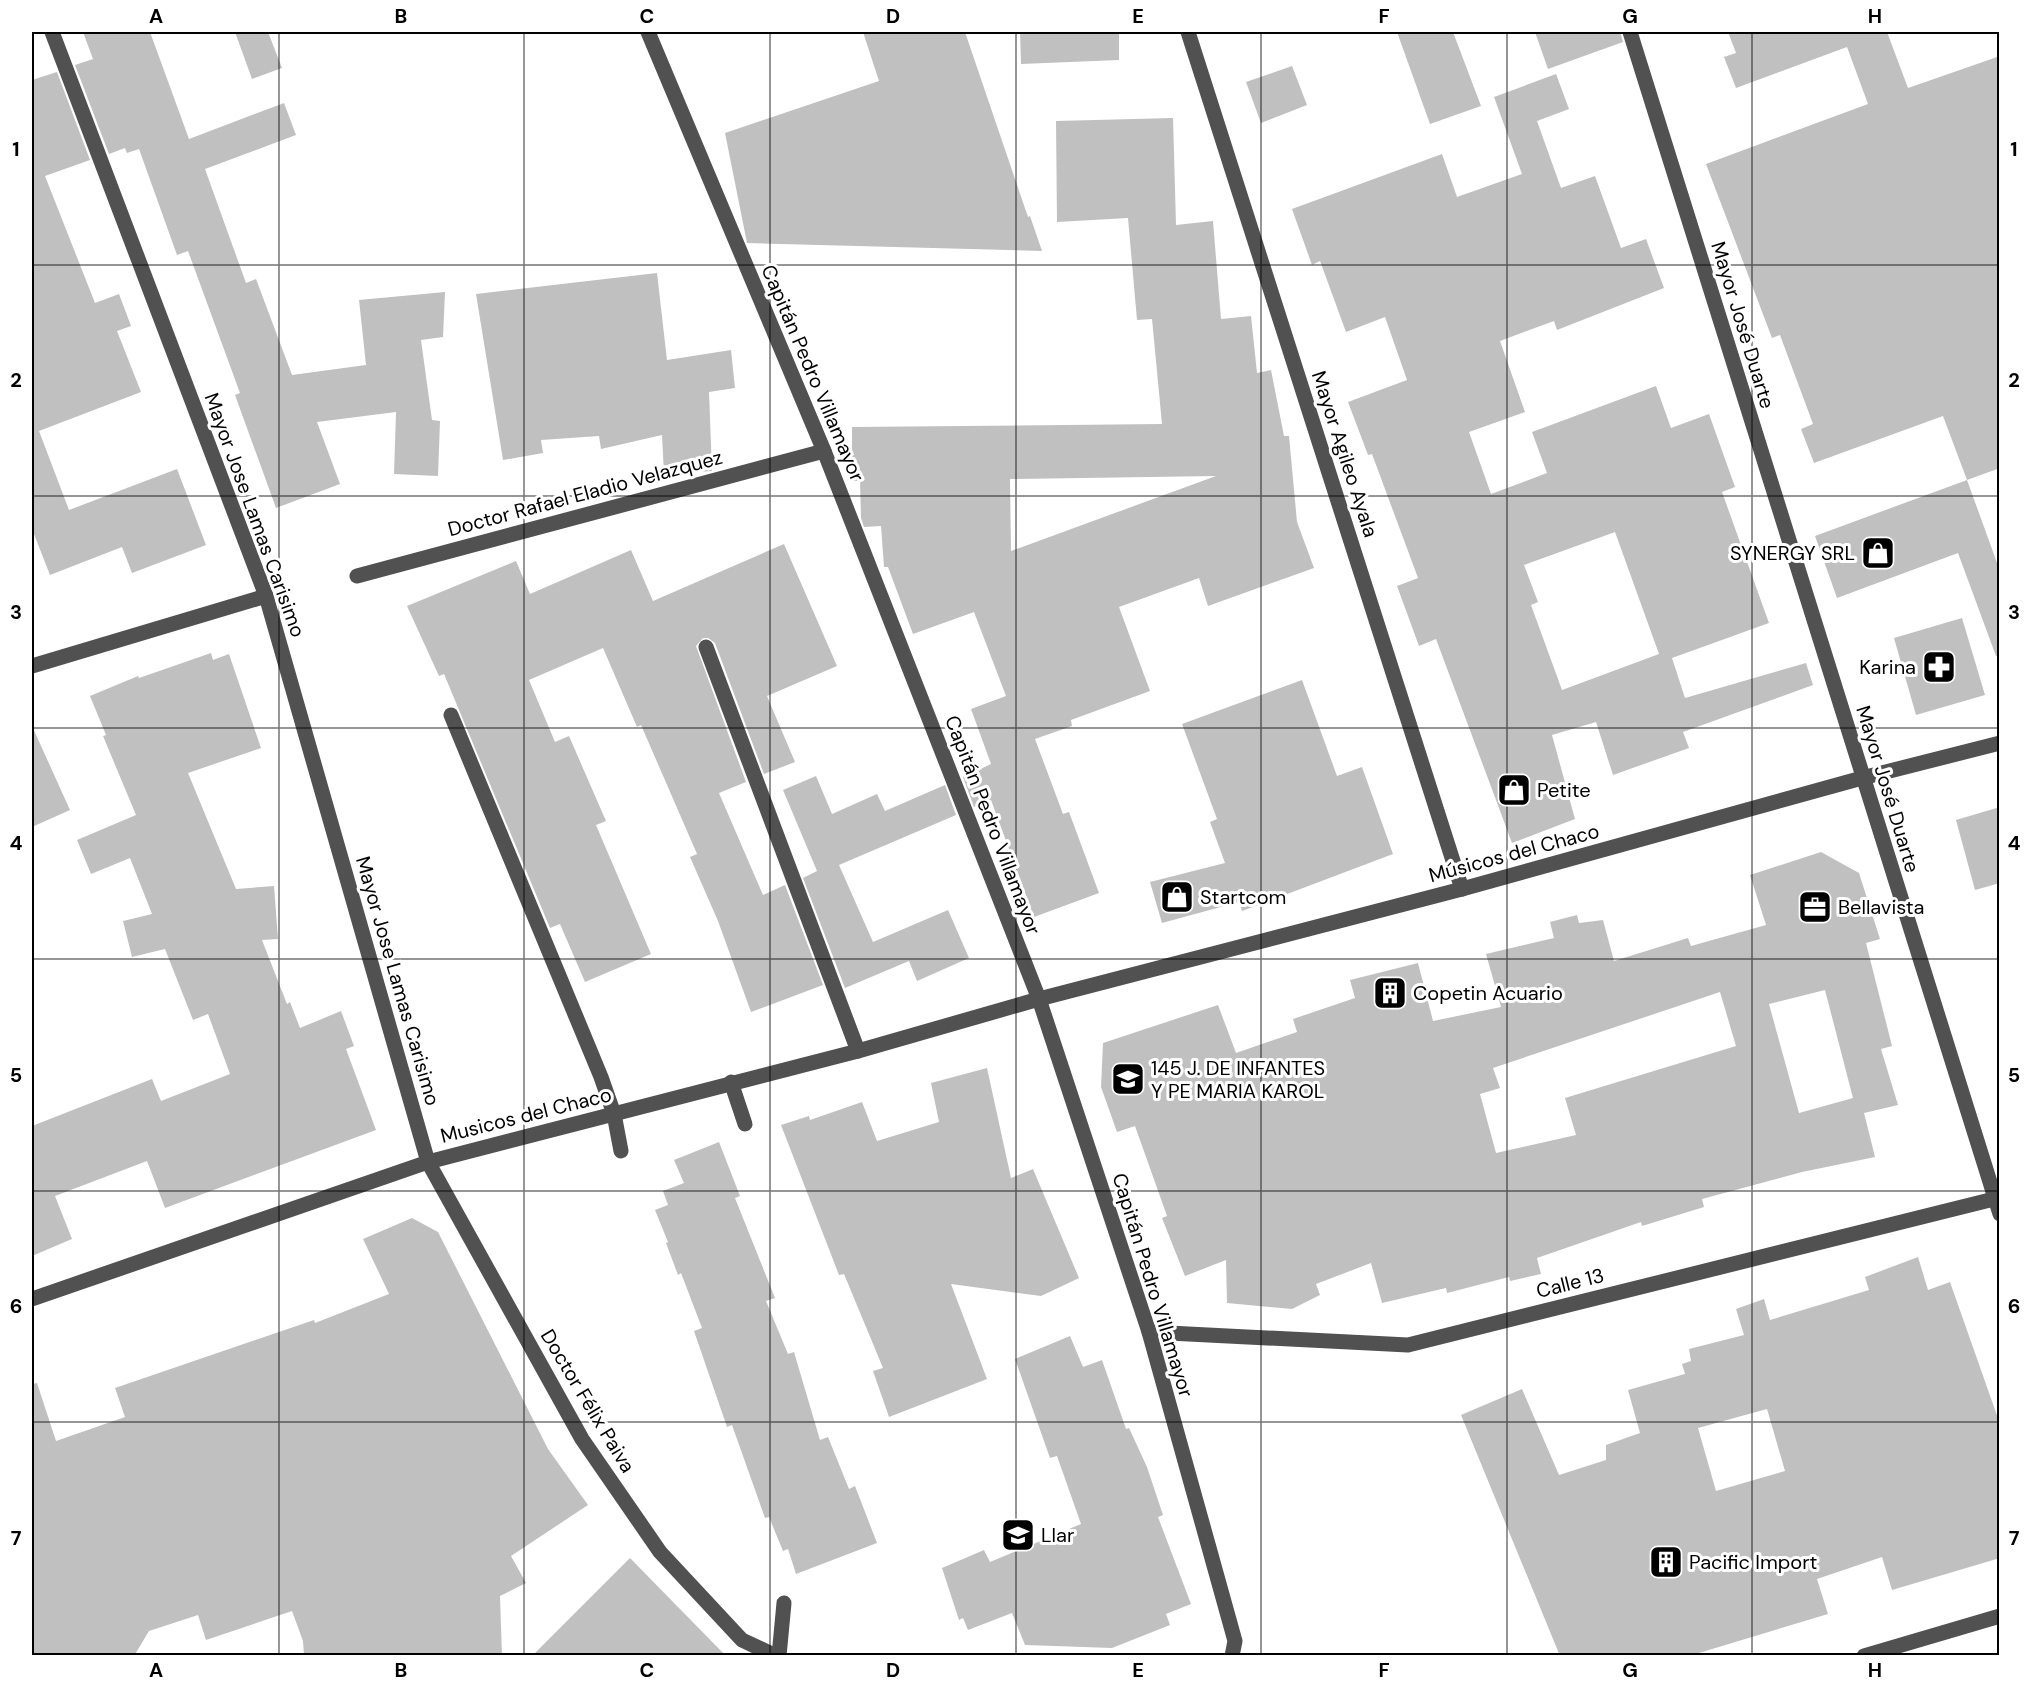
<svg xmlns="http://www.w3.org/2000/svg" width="2031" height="1687" viewBox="0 0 2031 1687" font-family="'DM Sans',sans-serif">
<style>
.building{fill:#c0c0c0;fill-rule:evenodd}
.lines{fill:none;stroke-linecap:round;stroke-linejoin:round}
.minor{stroke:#515151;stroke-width:15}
.grid{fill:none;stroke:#000;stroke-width:1.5;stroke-opacity:0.55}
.labels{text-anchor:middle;stroke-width:6;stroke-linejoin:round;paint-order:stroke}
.street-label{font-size:20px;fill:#000;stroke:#fff}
.poi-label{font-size:20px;fill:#000;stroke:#fff;text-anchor:start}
.neatline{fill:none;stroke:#000;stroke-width:2}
.grid-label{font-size:20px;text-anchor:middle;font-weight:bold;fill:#000}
</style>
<rect width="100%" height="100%" fill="#fff"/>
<g class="building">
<polygon points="83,32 150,32 189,139 284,103 296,135 205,169 246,283 256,279 292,375 366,365 359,300 445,292 443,337 421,340 432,420 440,421 438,476 394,474 396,412 317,422 340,484 276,508 235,395 240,393 188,251 177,255 139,149 127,153 125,148 109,154 75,65 93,59"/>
<polygon points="235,32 268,32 282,68 252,79"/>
<polygon points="863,32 965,32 1028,217 1030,216 1042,251 747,243 725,133 879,81"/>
<polygon points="1020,32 1119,32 1119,60 1021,64"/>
<polygon points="1397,32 1453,32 1481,106 1430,124"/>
<polygon points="1535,32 1620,32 1623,42 1548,69"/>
<polygon points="1728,32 1887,32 1908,88 2000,56 2000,468 1967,480 1943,416 1814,463 1801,429 1813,424 1780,335 1772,338 1706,164 1868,104 1847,47 1736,88 1724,57 1736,53"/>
<polygon points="1292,66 1307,105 1261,123 1246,82"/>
<polygon points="57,72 90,160 45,176 95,303 119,294 131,326 117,331 141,392 39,431 69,510 177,469 206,545 132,573 122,547 50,575 32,529 32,80"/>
<path d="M1556,74L1569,109L1537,121L1561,188L1595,176L1621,248L1646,239L1664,288L1557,330L1554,321L1500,341L1525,412L1469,432L1491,494L1547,473L1532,432L1656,386L1671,428L1709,414L1735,487L1722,492L1769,623L1672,658L1685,698L1806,663L1813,685L1683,732L1689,748L1613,775L1596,722L1552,735L1575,819L1512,843L1436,639L1419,646L1397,586L1418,578L1372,454L1368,455L1348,402L1407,380L1385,317L1346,332L1320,261L1312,265L1292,209L1442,154L1457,197L1522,174L1494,97ZM1615,532L1659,654L1562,690L1531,605L1538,602L1524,565Z"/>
<path d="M1173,118L1176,225L1213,221L1221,319L1251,316L1257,373L1271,370L1284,436H1289L1297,522L1314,568L1208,606L1199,578L1119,607L1150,691L1071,720L1072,726L1035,739L1063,814L1069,812L1099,893L1034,917L991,800L974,807L963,777L991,764L971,709L1006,696L974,612L913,634L888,567H884L881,526L864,527L861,518L860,481H852V427L1162,424L1152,319L1137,320L1128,218L1057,222L1056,121ZM1216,476L1011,551L1010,479Z"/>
<polygon points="657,273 667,360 731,350 735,388 709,392 712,471 664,474 662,435 601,449 599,436 541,440 543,453 503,460 476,294"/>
<polygon points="1967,480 2000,571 2000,655 1996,656 1958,553 1837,598 1815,536"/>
<polygon points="784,544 837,666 767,696 795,762 764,774 715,643 708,638 703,638 696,646 746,782 719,793 763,895 785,885 823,985 751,1012 718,921 690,857 697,854 641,725 637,727 603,648 529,680 555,742 569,736 606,821 596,825 651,954 585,982 560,924 550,928 444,674 439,676 407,606 516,561 530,594 631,550 653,601"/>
<polygon points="1962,618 1985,695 1916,715 1894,638"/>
<polygon points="211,653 213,660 229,654 261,748 188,773 236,889 274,886 278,939 262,940 287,1004 290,1002 300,1028 341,1011 354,1046 346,1049 376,1130 165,1208 147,1161 55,1196 72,1239 32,1256 32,1126 152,1079 161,1101 230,1074 208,1014 193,1020 165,949 132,957 123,921 152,914 130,858 91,874 77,840 136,815 103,736 106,735 90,696 138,676 139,678"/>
<polygon points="1302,680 1337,776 1362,767 1393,854 1242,911 1239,902 1162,923 1150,882 1225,863 1210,822 1217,819 1182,724"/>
<polygon points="32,726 70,810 32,827"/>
<polygon points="816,776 832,814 877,794 885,811 945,785 956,815 839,865 873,942 948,910 969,958 917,981 909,961 845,988 803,878 817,871 783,790"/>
<polygon points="2000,807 2000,883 1975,890 1956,820"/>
<path d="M1821,852L1859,873L1880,939L1866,943L1892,1046L1881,1049L1898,1105L1864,1113L1875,1157L1802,1172L1702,1199L1704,1207L1642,1226L1641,1222L1537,1258L1541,1274L1510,1281L1509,1277L1447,1293L1446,1288L1382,1303L1371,1263L1316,1284L1320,1295L1292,1309L1227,1303L1226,1260L1185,1276L1162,1218L1167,1216L1135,1126L1117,1132L1101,1087L1103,1043L1218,1005L1236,1053L1297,1032L1293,1019L1355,998L1350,980L1418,963L1433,1021L1501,1007L1486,954L1554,938L1550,922L1577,915L1579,923L1603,920L1614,961L1688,938L1691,946L1766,925L1750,875ZM1825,990L1853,1098L1799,1113L1769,1004ZM1720,992L1736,1046L1565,1098L1576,1135L1496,1153L1480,1094L1500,1088L1493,1068Z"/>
<polygon points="987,1068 1011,1178 1033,1169 1079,1278 1041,1296 951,1284 987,1379 889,1417 873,1371 883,1368 844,1274 839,1275 781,1125 809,1116 810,1120 862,1102 877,1141 939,1122 931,1083"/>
<polygon points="719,1142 740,1196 735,1198 775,1298 766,1301 788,1354 794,1352 820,1440 828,1437 849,1489 855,1486 877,1543 796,1574 788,1549 783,1551 769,1517 765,1518 732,1425 727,1427 694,1331 702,1328 681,1273 678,1275 666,1243 668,1242 655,1210 668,1205 663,1191 684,1183 674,1160"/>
<polygon points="412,1218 438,1232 548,1449 588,1505 511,1556 526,1583 500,1596 502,1656 304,1656 303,1641 292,1611 206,1640 198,1615 149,1631 134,1656 32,1656 32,1384 37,1383 56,1441 125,1417 115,1388 314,1320 315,1323 389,1294 363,1239"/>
<path d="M1918,1257L1928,1290L1950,1282L2000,1424V1558L1892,1590L1882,1557L1817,1579L1828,1614L1689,1656H1560L1461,1415L1522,1389L1559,1475L1606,1460V1445L1640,1433L1628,1390L1685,1374L1682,1364L1691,1361L1689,1349L1744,1335L1736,1309L1764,1299L1770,1320L1869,1290L1865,1277ZM1767,1409L1785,1471L1716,1491L1698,1428Z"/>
<polygon points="1070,1336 1083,1367 1102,1360 1126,1429 1129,1428 1147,1467 1163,1515 1158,1517 1191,1604 1166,1614 1170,1625 1112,1648 1025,1645 1012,1613 968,1630 963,1618 959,1620 942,1568 984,1550 990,1562 1081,1524 1057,1456 1050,1458 1015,1359"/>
<polygon points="630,1558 726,1656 532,1656"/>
</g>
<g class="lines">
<g class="minor">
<polyline points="52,32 266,596 428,1162 582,1439 660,1552 742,1640 776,1656"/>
<polyline points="648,32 824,451 1039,999 1149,1332 1235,1641 1232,1656"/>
<polyline points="1188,32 1462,889"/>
<polyline points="1630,32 2000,1214"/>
<polyline points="357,576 824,451"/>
<polyline points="706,647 858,1051"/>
<polyline points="32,666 266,596"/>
<polyline points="451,715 601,1077 614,1114 621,1151"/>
<polyline points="731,1082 745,1124"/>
<polyline points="32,1299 428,1162 858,1051 1039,999 1462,889 1862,778 2000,743"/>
<polyline points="1149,1332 1408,1345 1994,1199"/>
<polyline points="779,1656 784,1603"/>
<polyline points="1864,1656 2000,1616"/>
</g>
</g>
<path class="grid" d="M279,32V1656M524,32V1656M770,32V1656M1016,32V1656M1261,32V1656M1507,32V1656M1752,32V1656M32,265H2000M32,496H2000M32,728H2000M32,959H2000M32,1191H2000M32,1422H2000"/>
<defs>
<g id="shop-square" transform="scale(1.725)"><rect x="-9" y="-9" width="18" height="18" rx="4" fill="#000" stroke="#fff"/><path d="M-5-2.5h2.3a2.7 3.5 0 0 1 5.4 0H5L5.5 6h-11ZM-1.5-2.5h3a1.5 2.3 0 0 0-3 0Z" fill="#fff"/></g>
<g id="pharmacy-square" transform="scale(1.725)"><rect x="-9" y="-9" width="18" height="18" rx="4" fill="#000" stroke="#fff"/><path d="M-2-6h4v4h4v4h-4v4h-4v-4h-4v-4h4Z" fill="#fff"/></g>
<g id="office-square" transform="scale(1.725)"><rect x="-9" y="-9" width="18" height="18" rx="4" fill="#000" stroke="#fff"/><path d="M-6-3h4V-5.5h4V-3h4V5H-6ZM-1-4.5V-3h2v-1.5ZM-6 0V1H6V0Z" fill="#fff"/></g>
<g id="building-square" transform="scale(1.725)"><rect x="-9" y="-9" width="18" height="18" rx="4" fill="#000" stroke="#fff"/><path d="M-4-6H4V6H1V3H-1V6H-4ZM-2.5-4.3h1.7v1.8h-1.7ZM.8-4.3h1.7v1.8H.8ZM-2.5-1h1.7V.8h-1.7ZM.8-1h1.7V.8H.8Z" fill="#fff"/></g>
<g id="school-square" transform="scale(1.725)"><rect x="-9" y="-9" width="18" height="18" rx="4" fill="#000" stroke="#fff"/><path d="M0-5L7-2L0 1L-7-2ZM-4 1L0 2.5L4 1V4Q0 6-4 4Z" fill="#fff"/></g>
</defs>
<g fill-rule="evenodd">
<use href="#shop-square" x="1878" y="553"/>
<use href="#pharmacy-square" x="1939" y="667"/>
<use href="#shop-square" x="1514" y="790"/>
<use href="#shop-square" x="1177" y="897"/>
<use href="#office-square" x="1815" y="907"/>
<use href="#building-square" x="1390" y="993"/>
<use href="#school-square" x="1128" y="1079"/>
<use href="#school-square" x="1018" y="1535"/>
<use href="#building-square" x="1666" y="1562"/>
</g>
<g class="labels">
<g class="street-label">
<text transform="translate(1743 325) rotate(73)" y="7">Mayor José Duarte</text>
<text transform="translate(813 373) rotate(67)" y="7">Capitán Pedro Villamayor</text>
<text transform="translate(1345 454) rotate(72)" y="7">Mayor Agileo Ayala</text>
<text transform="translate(585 493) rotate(-15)" y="7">Doctor Rafael Eladio Velazquez</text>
<text transform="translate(255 515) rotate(70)" y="7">Mayor Jose Lamas Carisimo</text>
<text transform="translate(1888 789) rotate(73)" y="7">Mayor José Duarte</text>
<text transform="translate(993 825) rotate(69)" y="7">Capitán Pedro Villamayor</text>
<text transform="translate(1514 853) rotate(-15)" y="7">Músicos del Chaco</text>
<text transform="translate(398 981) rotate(74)" y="7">Mayor Jose Lamas Carisimo</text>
<text transform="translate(526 1115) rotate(-14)" y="7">Musicos del Chaco</text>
<text transform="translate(1570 1283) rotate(-14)" y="7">Calle 13</text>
<text transform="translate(1153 1285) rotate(73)" y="7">Capitán Pedro Villamayor</text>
<text transform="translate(588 1401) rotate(59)" y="7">Doctor Félix Paiva</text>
</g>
<g class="poi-label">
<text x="1855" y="560" text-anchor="end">SYNERGY SRL</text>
<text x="1916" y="674" text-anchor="end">Karina</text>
<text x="1537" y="797">Petite</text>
<text x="1200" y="904">Startcom</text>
<text x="1838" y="914">Bellavista</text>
<text x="1413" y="1000">Copetin Acuario</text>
<text x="1151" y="1075">145 J. DE INFANTES<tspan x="1151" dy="23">Y PE MARIA KAROL</tspan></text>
<text x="1041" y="1542">Llar</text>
<text x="1689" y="1569">Pacific Import</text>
</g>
</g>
<rect width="2031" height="1687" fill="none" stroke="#ffffff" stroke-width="66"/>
<rect x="33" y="33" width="1965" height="1621" class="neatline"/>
<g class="grid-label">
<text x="156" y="23">A</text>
<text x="401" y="23">B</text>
<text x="647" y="23">C</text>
<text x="893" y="23">D</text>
<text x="1138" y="23">E</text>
<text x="1384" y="23">F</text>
<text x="1630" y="23">G</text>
<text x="1875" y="23">H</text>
<text x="16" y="156">1</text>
<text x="2014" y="156">1</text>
<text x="16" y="387">2</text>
<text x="2014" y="387">2</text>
<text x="16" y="619">3</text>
<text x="2014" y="619">3</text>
<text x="16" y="850">4</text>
<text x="2014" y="850">4</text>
<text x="16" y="1082">5</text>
<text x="2014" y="1082">5</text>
<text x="16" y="1313">6</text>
<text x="2014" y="1313">6</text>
<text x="16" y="1545">7</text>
<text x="2014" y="1545">7</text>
<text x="156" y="1677">A</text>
<text x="401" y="1677">B</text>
<text x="647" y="1677">C</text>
<text x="893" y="1677">D</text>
<text x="1138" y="1677">E</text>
<text x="1384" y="1677">F</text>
<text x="1630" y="1677">G</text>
<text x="1875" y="1677">H</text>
</g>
</svg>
